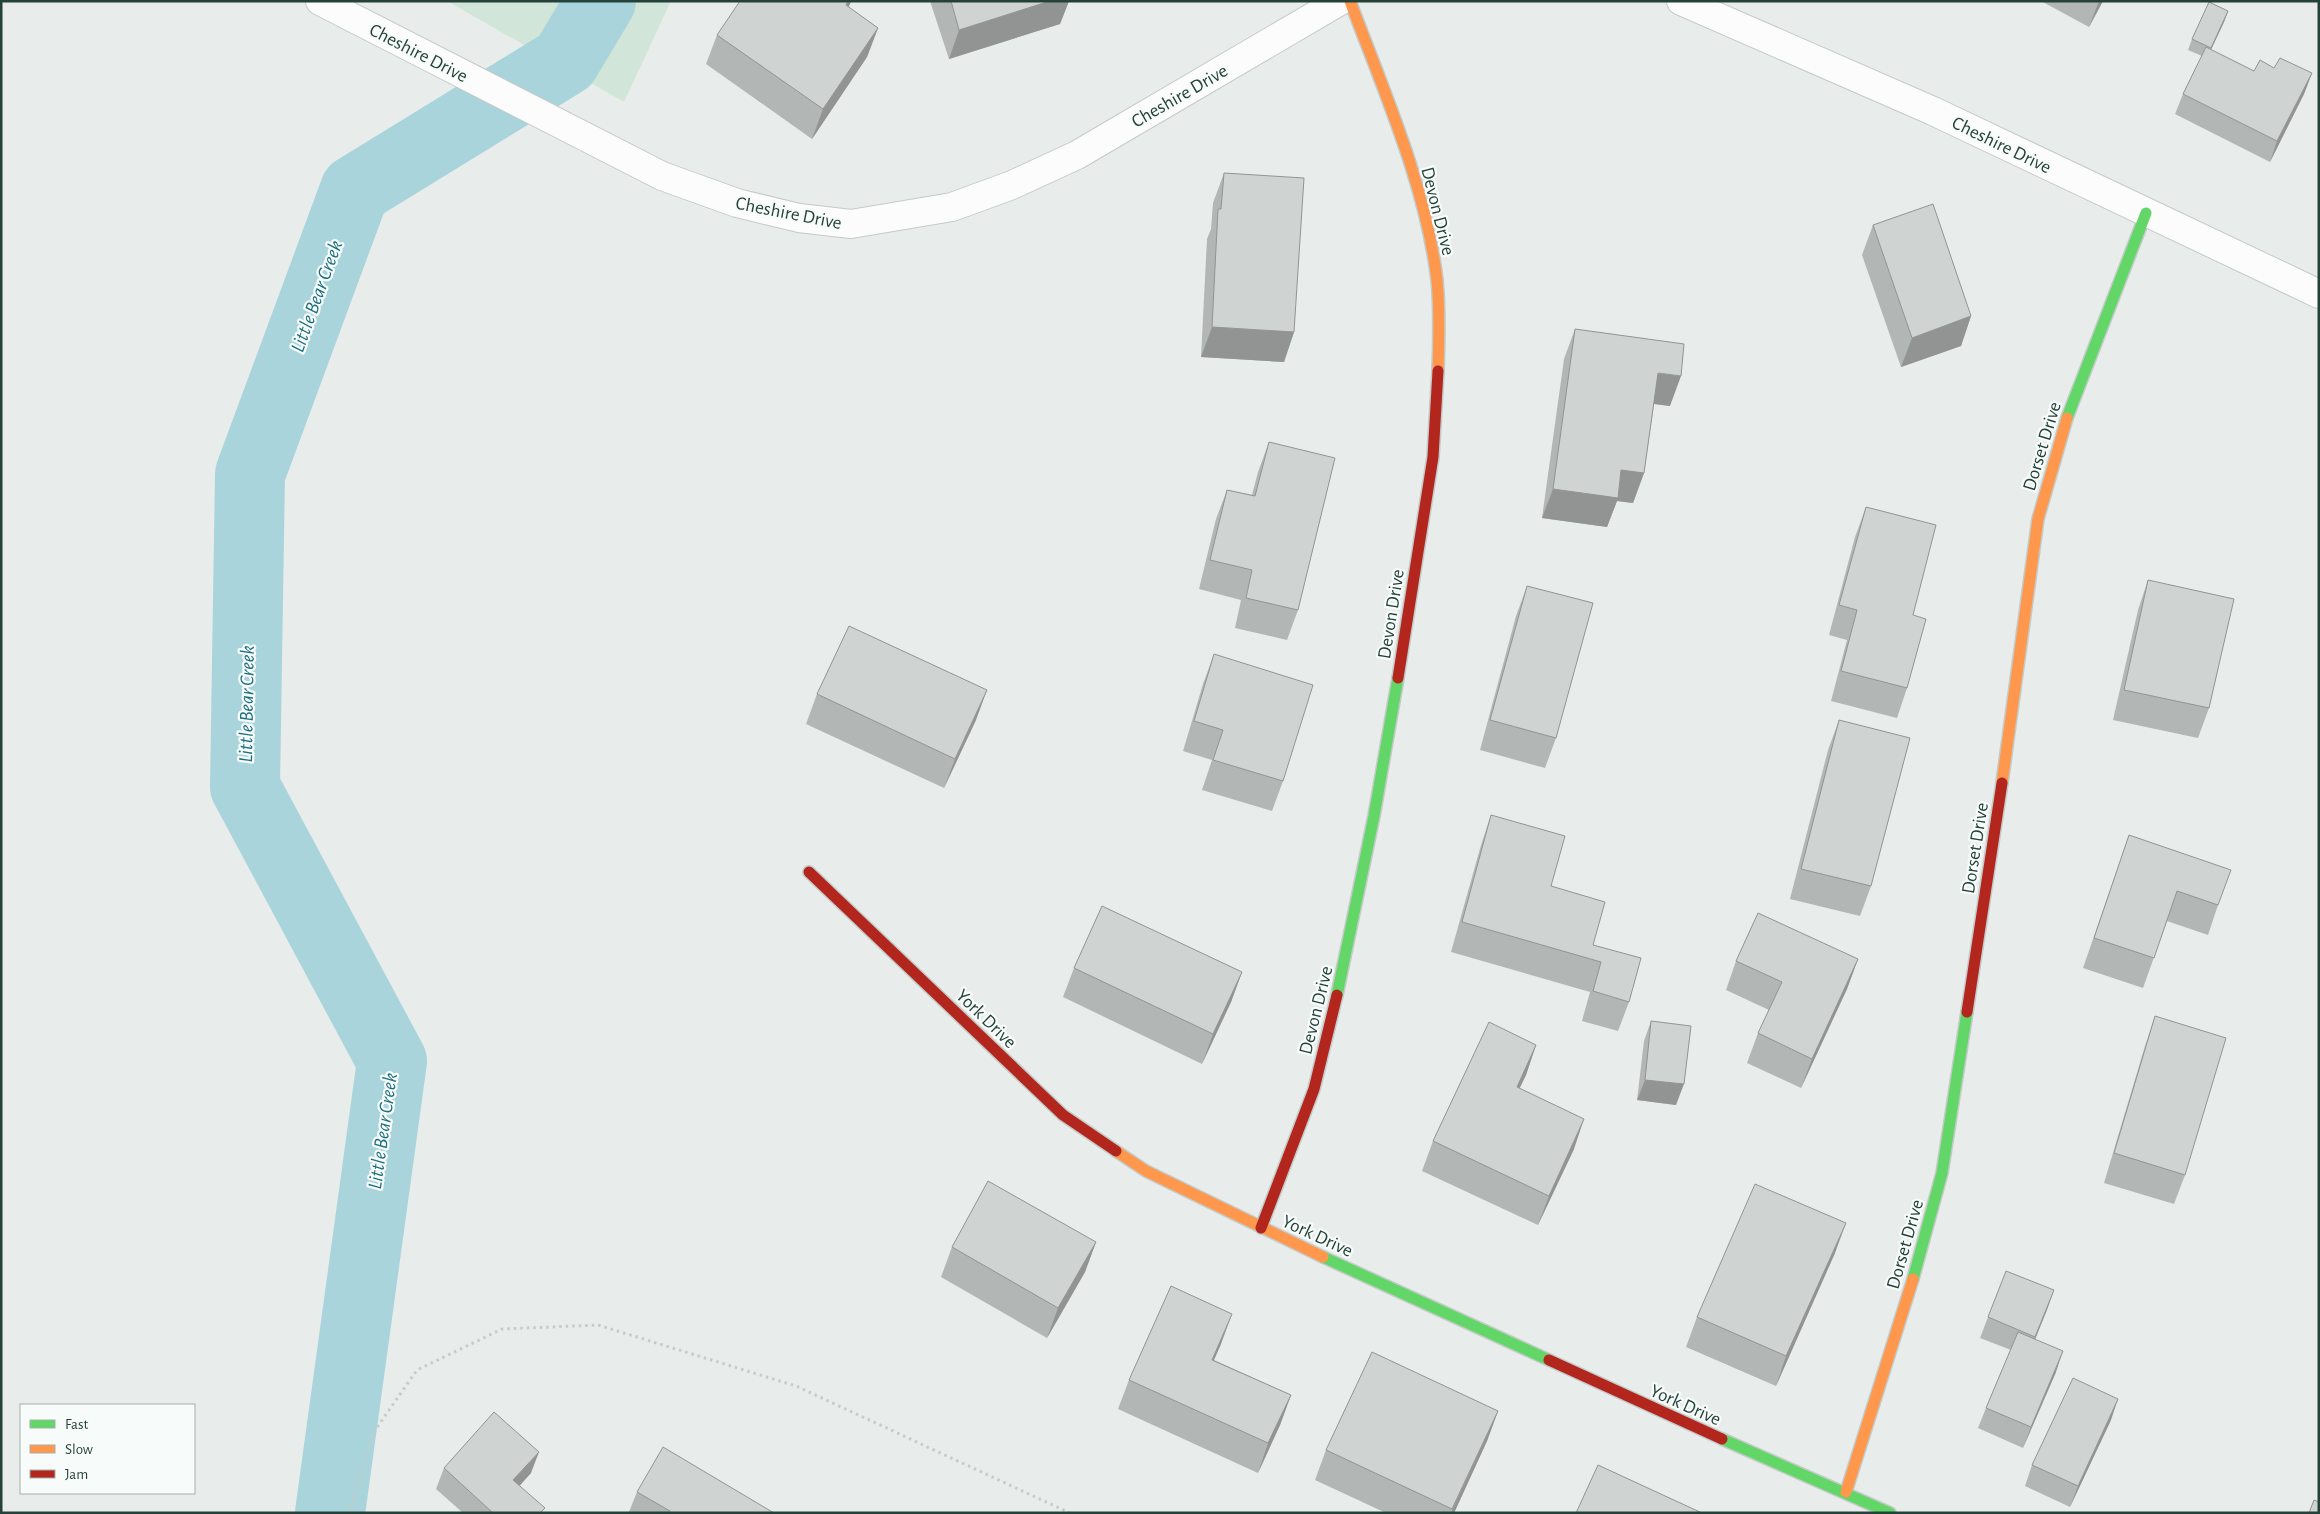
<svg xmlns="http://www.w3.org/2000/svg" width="2320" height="1514" viewBox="0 0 2320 1514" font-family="'Alegreya Sans',sans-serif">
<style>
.green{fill:#d1e6d8}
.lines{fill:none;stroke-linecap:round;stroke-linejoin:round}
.river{stroke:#a9d4db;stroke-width:70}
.street-casing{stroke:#c5cac8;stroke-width:30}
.fast-casing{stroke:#c3cbc8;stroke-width:14}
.slow-casing{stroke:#c3cbc8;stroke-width:14}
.jam-casing{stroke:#c3cbc8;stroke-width:14}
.path{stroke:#c3ccca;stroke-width:3;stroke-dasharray:2.5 4;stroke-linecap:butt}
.street{stroke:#fcfcfc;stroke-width:28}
.fast{stroke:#63d668;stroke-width:11}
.slow{stroke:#ff974d;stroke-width:11}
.jam{stroke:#b3261e;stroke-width:11}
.wall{fill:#b2b6b5}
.shaded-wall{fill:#919493}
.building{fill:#cfd4d2;stroke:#919493}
.labels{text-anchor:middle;stroke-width:4.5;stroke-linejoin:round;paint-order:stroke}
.street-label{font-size:19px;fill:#24423a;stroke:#f7fbf9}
.water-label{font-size:20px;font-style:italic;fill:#1c6f80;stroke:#f7fbf9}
</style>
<rect width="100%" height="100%" fill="#e8edeb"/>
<polygon class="green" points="447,1 671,1 624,102"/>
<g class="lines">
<polyline class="river" points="330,1513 392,1061 245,787 250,474 355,190 565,61 601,1"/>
<g class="street-casing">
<g id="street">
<polyline points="320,1 662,176 737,203 799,218 851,224 952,207 1012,185 1077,155 1340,1"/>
<polyline points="1681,1 1933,111 2319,294"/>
</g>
</g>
<g class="fast-casing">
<g id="fast">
<polyline points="2067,418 2146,213"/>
<polyline points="1337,995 1374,816 1398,678"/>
<polyline points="1323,1257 1549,1360"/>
<polyline points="1913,1279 1942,1173 1967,1012"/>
<polyline points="1722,1439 1890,1513"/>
</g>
</g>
<g class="slow-casing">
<g id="slow">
<path d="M1350,1C1383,89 1426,186 1437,280C1440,310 1439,341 1438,371"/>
<polyline points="2002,783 2038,519 2067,418"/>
<polyline points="1116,1151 1146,1171 1323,1257"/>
<polyline points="1846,1492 1913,1279"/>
</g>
</g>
<g class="jam-casing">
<g id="jam">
<polyline points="1398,678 1433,457 1438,371"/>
<polyline points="809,872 1063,1115 1116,1151"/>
<polyline points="1967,1012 2002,783"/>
<polyline points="1261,1228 1314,1089 1337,995"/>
<polyline points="1549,1360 1722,1439"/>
</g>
</g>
<polyline class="path" points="349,1513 373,1433 417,1370 502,1329 598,1325 796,1386 1070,1513"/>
<use href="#street" class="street"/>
<use href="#fast" class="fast"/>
<use href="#slow" class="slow"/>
<use href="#jam" class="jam"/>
</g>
<g class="wall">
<polygon points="930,1 1069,1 1060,24 949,59"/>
<polygon points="2041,1 2103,1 2089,27"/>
<polygon points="849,8 878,28 867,57 812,139 706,64 717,35"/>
<polygon points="2228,11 2224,22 2211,50 2254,71 2274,68 2312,73 2304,94 2270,162 2175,114 2183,94 2202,56 2188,50 2192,39"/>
<polygon points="1224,173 1294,332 1284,362 1201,357 1207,239 1211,229 1213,203"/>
<polygon points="1873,225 1971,316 1961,346 1901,367 1862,255"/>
<polygon points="1575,329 1670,406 1654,404 1644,473 1633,503 1617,501 1607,527 1542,518 1564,359"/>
<polygon points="1269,442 1298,610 1287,640 1235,628 1241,600 1199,589 1216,519 1227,490 1252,495 1258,472"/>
<polygon points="1866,507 1913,615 1907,688 1897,718 1831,701 1847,640 1829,635 1855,537"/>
<polygon points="2148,580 2209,708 2198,738 2113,720 2138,610"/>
<polygon points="1527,586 1556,738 1545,768 1480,750 1516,616"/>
<polygon points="1214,654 1283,781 1272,811 1202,790 1212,760 1183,751 1203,684"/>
<polygon points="817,694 976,720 944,788 806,724"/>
<polygon points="1839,720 1871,886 1860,916 1790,899 1828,750"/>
<polygon points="1491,815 1551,886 1593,945 1629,1002 1618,1031 1582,1021 1590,992 1451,952 1481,845"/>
<polygon points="2129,835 2218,905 2208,935 2167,921 2143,988 2083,968"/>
<polygon points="1858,959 1847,989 1801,1088 1747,1063 1758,1033 1769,1010 1726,990 1736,961"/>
<polygon points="1074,968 1242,972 1231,1002 1202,1064 1063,997"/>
<polygon points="2155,1016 2185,1175 2174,1204 2104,1183 2145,1046"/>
<polygon points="1651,1021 1676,1105 1637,1100 1644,1041"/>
<polygon points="1536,1045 1526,1075 1519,1088 1574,1149 1538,1225 1422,1171 1433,1141"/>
<polygon points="1096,1242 1085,1272 1047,1338 941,1277 952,1247"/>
<polygon points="1835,1253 1776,1386 1686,1347 1697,1317"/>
<polygon points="2054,1290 2035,1339 2056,1372 2023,1448 1978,1428 1986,1408 2011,1350 1980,1338 1988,1317"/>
<polygon points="1221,1344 1214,1360 1291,1395 1280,1425 1258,1473 1118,1409 1129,1380"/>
<polygon points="1498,1411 1487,1441 1454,1513 1386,1513 1315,1480 1326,1450"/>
<polygon points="2111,1420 2070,1507 2025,1486 2032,1465"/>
<polygon points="444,1468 531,1473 519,1486 543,1513 463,1513 436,1489"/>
<polygon points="637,1492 774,1513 631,1513 629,1512"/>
</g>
<g class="shaded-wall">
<polygon points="848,1 851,1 844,21 846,5"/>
<polygon points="1050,1 1069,1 1060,24 949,59 959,30"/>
<polygon points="2099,1 2103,1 2089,27"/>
<polygon points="2228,11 2224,22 2207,58 2211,48"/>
<polygon points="878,28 867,57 812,139 823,109"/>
<polygon points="2312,73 2304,94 2270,162 2277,141"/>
<polygon points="1971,316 1961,346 1901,367 1912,338"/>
<polygon points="1212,327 1294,332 1284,362 1201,357"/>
<polygon points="1658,373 1681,376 1670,406 1647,403"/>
<polygon points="1621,470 1644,473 1633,503 1617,501 1607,527 1542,518 1553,489"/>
<polygon points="987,690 976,720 944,788 955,759"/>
<polygon points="1858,959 1847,989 1801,1088 1812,1059"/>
<polygon points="1242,972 1231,1002 1202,1064 1213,1034"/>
<polygon points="1536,1045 1526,1075 1506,1117 1517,1087"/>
<polygon points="1645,1080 1684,1084 1676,1105 1637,1100"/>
<polygon points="1584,1119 1574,1149 1538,1225 1549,1196"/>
<polygon points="1846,1223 1835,1253 1776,1386 1786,1356"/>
<polygon points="1096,1242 1085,1272 1047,1338 1058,1308"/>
<polygon points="2054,1290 2047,1310 2028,1357 2035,1337"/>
<polygon points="1232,1314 1221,1344 1201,1389 1212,1360"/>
<polygon points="2063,1351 2056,1372 2023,1448 2031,1427"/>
<polygon points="1291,1395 1280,1425 1258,1473 1268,1443"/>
<polygon points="2118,1399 2111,1420 2070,1507 2078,1486"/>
<polygon points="1498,1411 1487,1441 1454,1513 1451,1513"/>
<polygon points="539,1452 531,1473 506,1501 513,1480"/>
</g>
<g class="building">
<polygon points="740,1 848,1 846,5 878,28 823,109 717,35"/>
<polygon points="951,1 1050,1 959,30"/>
<polygon points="2209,2 2228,11 2211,48 2192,39"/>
<polygon points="2206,47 2254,71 2260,60 2274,68 2280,58 2312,73 2277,141 2183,94"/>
<polygon points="1224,173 1304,178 1294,332 1212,327 1218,209 1221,209"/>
<polygon points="1933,204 1971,316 1912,338 1873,225"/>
<polygon points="1575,329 1684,344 1681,376 1658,373 1644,473 1621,470 1618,498 1553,489"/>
<polygon points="1269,442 1335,458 1298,610 1246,598 1252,570 1210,560 1227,490 1255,496"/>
<polygon points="1866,507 1936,525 1913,615 1926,619 1907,688 1841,671 1857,610 1839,605"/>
<polygon points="2148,580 2234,599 2209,708 2124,690"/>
<polygon points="1527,586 1593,603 1556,738 1490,720"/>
<polygon points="849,626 987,690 955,759 817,694"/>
<polygon points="1214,654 1313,685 1283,781 1213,760 1223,730 1194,721"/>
<polygon points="1839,720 1910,738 1871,886 1801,869"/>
<polygon points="1491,815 1565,836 1551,886 1605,902 1593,945 1641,958 1629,1002 1593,991 1601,962 1462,922"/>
<polygon points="2129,835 2231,870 2218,905 2177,891 2154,958 2094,938"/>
<polygon points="1102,906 1242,972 1213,1034 1074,968"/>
<polygon points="1758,913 1858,959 1812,1059 1758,1033 1782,982 1736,961"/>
<polygon points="2155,1016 2226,1038 2185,1175 2114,1153"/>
<polygon points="1651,1021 1691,1026 1684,1084 1645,1080"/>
<polygon points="1489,1022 1536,1045 1517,1087 1584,1119 1549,1196 1433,1141"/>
<polygon points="988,1181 1096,1242 1058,1308 952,1247"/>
<polygon points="1755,1184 1846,1223 1786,1356 1697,1317"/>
<polygon points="2006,1271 2054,1290 2035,1337 1988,1317"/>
<polygon points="1171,1286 1232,1314 1212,1360 1291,1395 1268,1443 1129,1380"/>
<polygon points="2018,1332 2063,1351 2031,1427 1986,1408"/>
<polygon points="1372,1352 1498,1411 1452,1509 1326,1450"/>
<polygon points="2073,1378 2118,1399 2078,1486 2032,1465"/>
<polygon points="494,1412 539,1452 513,1480 545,1508 540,1513 493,1513 444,1468"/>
<polygon points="663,1447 774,1513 669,1513 670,1511 637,1492"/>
<polygon points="1598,1465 1702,1513 1576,1513"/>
<polygon points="2314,1500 2319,1502 2319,1513 2309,1513"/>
</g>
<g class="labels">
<g class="street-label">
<text transform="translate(419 52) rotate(27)" y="7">Cheshire Drive</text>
<text transform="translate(1179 95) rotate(-30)" y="7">Cheshire Drive</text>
<text transform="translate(2002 144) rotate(26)" y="7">Cheshire Drive</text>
<text transform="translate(1439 211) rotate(76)" y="7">Devon Drive</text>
<text transform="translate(789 212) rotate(11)" y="7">Cheshire Drive</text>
<text transform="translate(2041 446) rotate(-73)" y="7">Dorset Drive</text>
<text transform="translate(1390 614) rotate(-81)" y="7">Devon Drive</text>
<text transform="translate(1974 848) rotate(-81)" y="7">Dorset Drive</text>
<text transform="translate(1315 1010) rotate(-76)" y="7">Devon Drive</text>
<text transform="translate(987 1018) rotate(44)" y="7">York Drive</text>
<text transform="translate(1318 1235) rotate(25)" y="7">York Drive</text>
<text transform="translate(1904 1244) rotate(-74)" y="7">Dorset Drive</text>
<text transform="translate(1686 1404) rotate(24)" y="7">York Drive</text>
</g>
<g class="water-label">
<text transform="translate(316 296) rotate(-70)" y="7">Little Bear Creek</text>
<text transform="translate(246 704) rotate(-89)" y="7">Little Bear Creek</text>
<text transform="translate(382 1131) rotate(-82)" y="7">Little Bear Creek</text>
</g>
</g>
<rect width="2320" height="1514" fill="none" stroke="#24423a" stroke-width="5"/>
<rect x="20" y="1404" width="175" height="90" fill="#f7fbf9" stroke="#a3b1ad"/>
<rect x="30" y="1420" width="25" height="8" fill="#63d668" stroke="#a3b1ad"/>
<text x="65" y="1429" font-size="15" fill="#24423a">Fast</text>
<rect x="30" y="1445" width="25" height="8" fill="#ff974d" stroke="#a3b1ad"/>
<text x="65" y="1454" font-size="15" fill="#24423a">Slow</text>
<rect x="30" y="1470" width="25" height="8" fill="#b3261e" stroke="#a3b1ad"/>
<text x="65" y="1479" font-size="15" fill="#24423a">Jam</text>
</svg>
